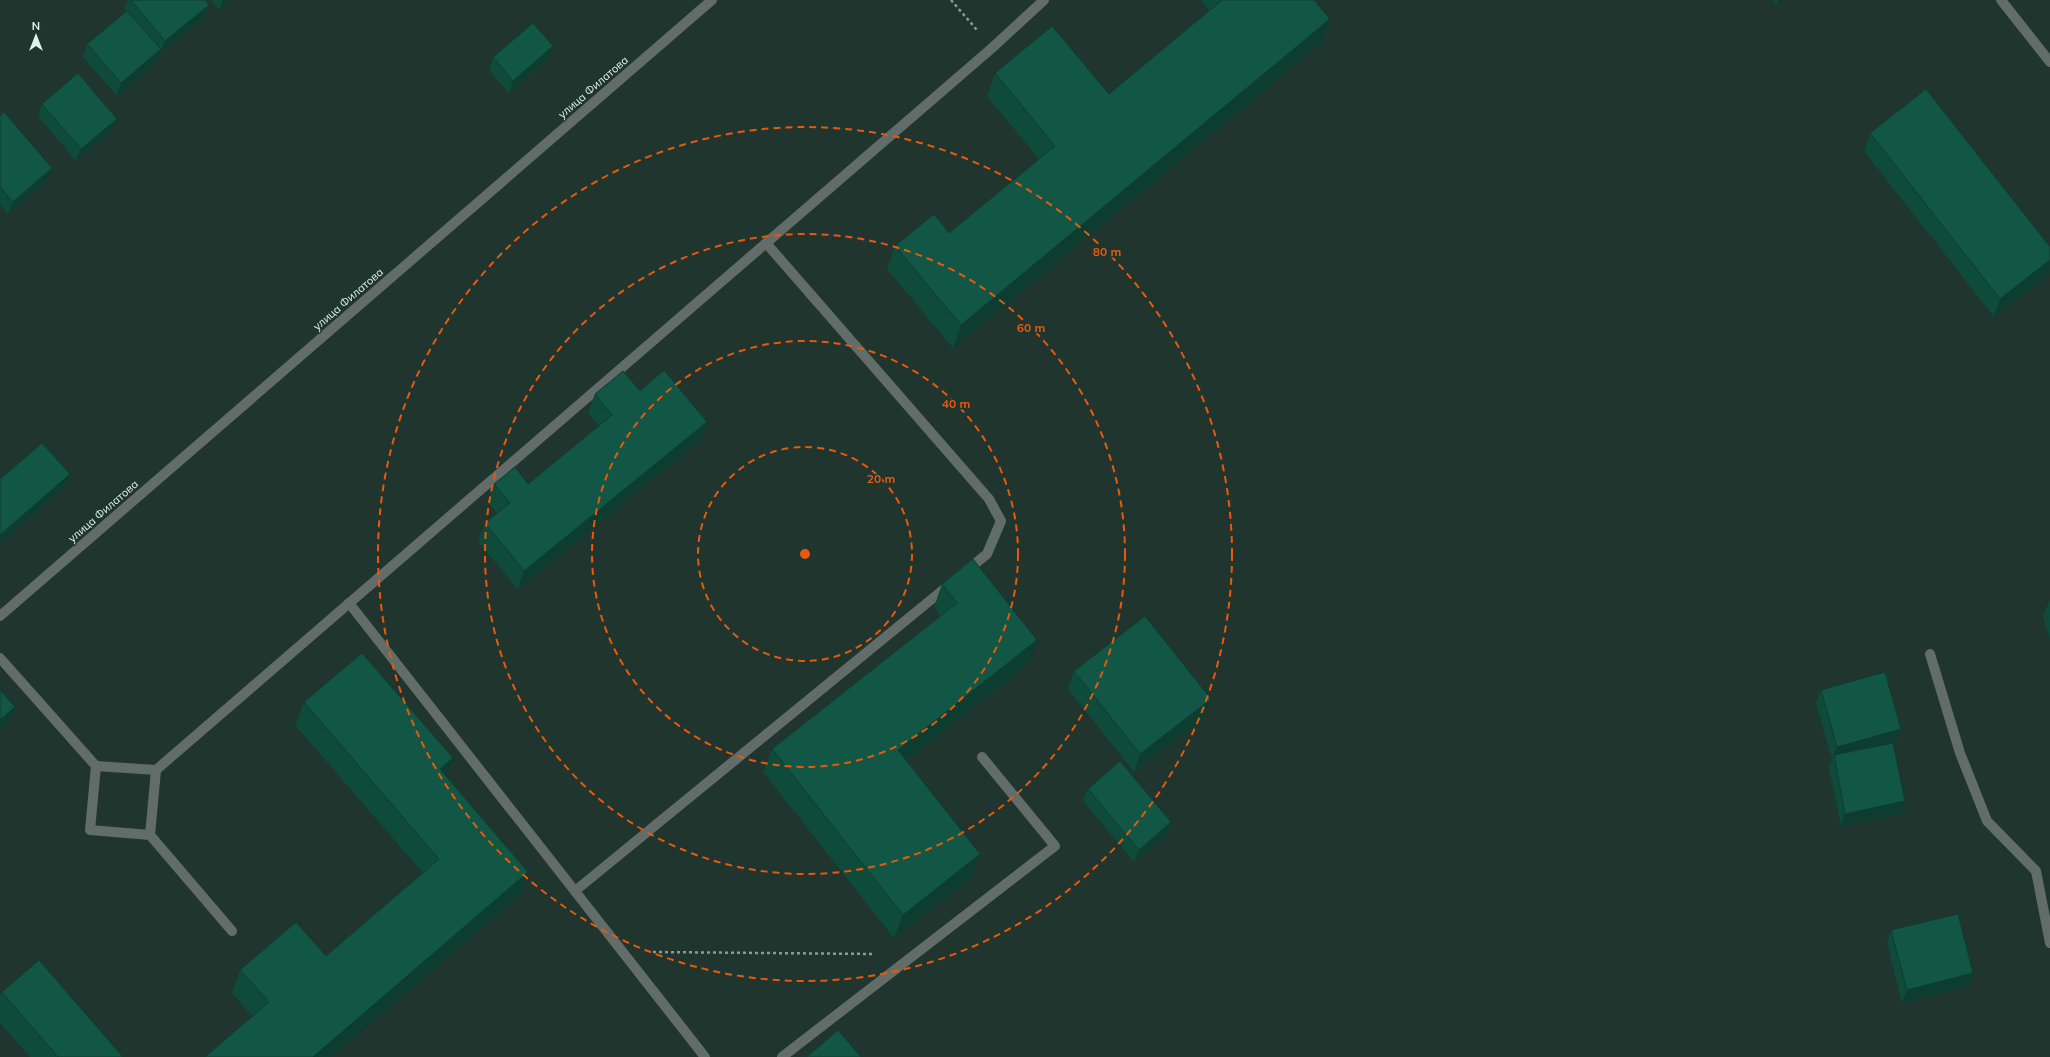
<svg xmlns="http://www.w3.org/2000/svg" width="2050" height="1057" viewBox="0 0 2050 1057" font-family="Mulish,sans-serif">
<style>
.lines{fill:none;stroke-linecap:round;stroke-linejoin:round}
.path{stroke:#899b95;stroke-width:2.5;stroke-dasharray:3 3;stroke-linecap:butt}
.lane{stroke:#626c68;stroke-width:10}
.street{stroke:#626c68;stroke-width:10}
.wall{fill:#0f4b3b}
.shaded-wall{fill:#0d3d30}
.building{fill:#125745;stroke:#0d3d30}
.ring{fill:none;stroke:#e8590c;stroke-width:2;stroke-dasharray:7 5}
.labels{text-anchor:middle;stroke-width:3;stroke-linejoin:round;paint-order:stroke}
.street-label{font-size:11px;fill:#e3f1ec;stroke:#1f352e}
.centre{fill:#e8590c;stroke:#1f352e;stroke-width:2}
.ring-label{font-size:12px;text-anchor:middle;font-weight:bold;fill:#e8590c;stroke:#1f352e;stroke-width:3;stroke-linejoin:round;paint-order:stroke}
</style>
<rect width="100%" height="100%" fill="#1f352e"/>
<g class="lines">
<g class="path">
<polyline points="951,0 977,30"/>
<polyline points="653,952 874,954"/>
</g>
<g class="lane">
<polyline points="766,243 989,499 1001,521 987,554 966,571"/>
<polyline points="349,603 705,1057"/>
<polyline points="0,658 96,766 90,830 150,835 232,931"/>
<polyline points="96,766 156,770 150,835"/>
<polyline points="156,770 992,48 1044,0"/>
<polyline points="575,891 949,585"/>
<polyline points="782,1057 1055,846 982,757"/>
</g>
<g class="street">
<polyline points="2001,0 2050,62"/>
<polyline points="0,616 712,0"/>
<polyline points="1930,654 1960,753 1987,821 2036,871 2050,943"/>
</g>
</g>
<g class="wall">
<polygon points="128,0 205,0 205,17 160,53 159,52 156,62 117,96 83,57 87,44 126,12 124,10"/>
<polygon points="211,0 230,0 219,10"/>
<polygon points="1201,0 1314,0 1322,42 953,348 887,269 895,246 949,233 1039,159 987,96 995,73 1109,94 1209,11"/>
<polygon points="1772,0 1782,0 1776,5"/>
<polygon points="493,57 548,59 509,93 489,70"/>
<polygon points="42,104 112,131 76,161 38,116"/>
<polygon points="0,116 52,168 47,180 8,214 0,205"/>
<polygon points="1870,133 2050,247 2050,273 1994,317 1864,151"/>
<polygon points="640,391 700,440 518,589 478,542 485,523 497,513 488,502 494,484 528,484 599,426 588,412 595,394"/>
<polygon points="942,584 1029,663 906,760 980,854 972,877 894,938 763,772 772,749 940,616 934,607"/>
<polygon points="2050,599 2050,640 2043,617"/>
<polygon points="1074,671 1204,717 1134,772 1068,689"/>
<polygon points="1821,690 1896,741 1883,745 1901,814 1841,826 1829,768 1832,759 1816,703"/>
<polygon points="304,702 446,777 528,872 520,895 252,1016 232,993 240,970 326,956 423,873 295,725"/>
<polygon points="1088,789 1166,835 1134,862 1083,801"/>
<polygon points="1891,930 1973,973 1969,986 1902,1003 1887,943"/>
<polygon points="2,992 123,1057 30,1057 0,1023 0,996"/>
</g>
<g class="shaded-wall">
<polygon points="223,0 230,0 219,10"/>
<polygon points="1778,0 1782,0 1776,5"/>
<polygon points="209,5 205,17 160,53 165,41"/>
<polygon points="1330,19 1322,42 953,348 961,325"/>
<polygon points="553,46 548,59 509,93 513,81"/>
<polygon points="161,49 156,62 117,96 121,83"/>
<polygon points="117,119 112,131 76,161 81,149"/>
<polygon points="52,168 47,180 8,214 13,202"/>
<polygon points="2050,260 2050,273 1994,317 2000,299"/>
<polygon points="707,422 700,440 518,589 524,571"/>
<polygon points="70,474 65,486 0,543 0,535"/>
<polygon points="1037,640 1029,663 889,773 898,750"/>
<polygon points="1211,699 1204,717 1134,772 1140,754"/>
<polygon points="15,707 11,719 0,729 0,720"/>
<polygon points="1901,729 1896,741 1834,759 1834,755 1832,759 1837,747"/>
<polygon points="453,758 445,781 440,769"/>
<polygon points="1905,801 1901,814 1841,826 1845,814"/>
<polygon points="1171,822 1166,835 1134,862 1139,850"/>
<polygon points="980,854 972,877 894,938 903,915"/>
<polygon points="528,872 520,895 331,1057 313,1057"/>
<polygon points="1973,973 1969,986 1902,1003 1907,990"/>
</g>
<g class="building">
<polygon points="131,0 205,0 209,5 165,41"/>
<polygon points="1222,0 1314,0 1330,19 961,325 895,246 934,214 949,233 1055,146 995,73 1052,26 1109,94"/>
<polygon points="127,11 161,49 121,83 87,44"/>
<polygon points="533,23 553,46 513,81 493,57"/>
<polygon points="78,73 117,119 81,149 42,104"/>
<polygon points="1926,89 2050,247 2050,260 2000,299 1870,133"/>
<polygon points="4,112 52,168 13,202 0,187 0,116"/>
<polygon points="664,370 707,422 524,571 485,523 510,503 494,484 515,467 528,484 612,415 595,394 623,371 640,391"/>
<polygon points="42,443 70,474 0,535 0,479"/>
<polygon points="973,559 1037,640 898,750 980,854 903,915 772,749 957,603 942,584"/>
<polygon points="1145,616 1211,699 1140,754 1074,671"/>
<polygon points="362,653 453,758 440,769 528,872 313,1057 205,1057 269,1002 240,970 296,922 326,956 439,859 304,702"/>
<polygon points="1885,672 1901,729 1837,747 1821,690"/>
<polygon points="0,690 15,707 0,720"/>
<polygon points="1893,743 1905,801 1845,814 1834,755"/>
<polygon points="1120,761 1171,822 1139,850 1088,789"/>
<polygon points="1958,914 1973,973 1907,990 1891,930"/>
<polygon points="39,960 123,1057 58,1057 2,992"/>
<polygon points="838,1030 861,1057 807,1057"/>
</g>
<g class="ring">
<circle cx="805" cy="554" r="107"/>
<circle cx="805" cy="554" r="213"/>
<circle cx="805" cy="554" r="320"/>
<circle cx="805" cy="554" r="427"/>
</g>
<g class="labels">
<g class="street-label">
<text transform="translate(593 87) rotate(-41)" y="4">улица Филатова</text>
<text transform="translate(348 299) rotate(-41)" y="4">улица Филатова</text>
<text transform="translate(103 511) rotate(-41)" y="4">улица Филатова</text>
</g>
</g>
<circle cx="805" cy="554" r="6" class="centre"/>
<g class="ring-label">
<text x="1107" y="256">80 m</text>
<text x="1031" y="332">60 m</text>
<text x="956" y="408">40 m</text>
<text x="881" y="483">20 m</text>
</g>
<g transform="translate(36 36)" stroke="#1f352e" stroke-width="3" paint-order="stroke">
<path d="M0-3L7 15L0 10L-7 15Z" fill="#e3f1ec"/>
<text y="-6" font-size="11" font-weight="bold" text-anchor="middle" fill="#e3f1ec">N</text>
</g>
</svg>
